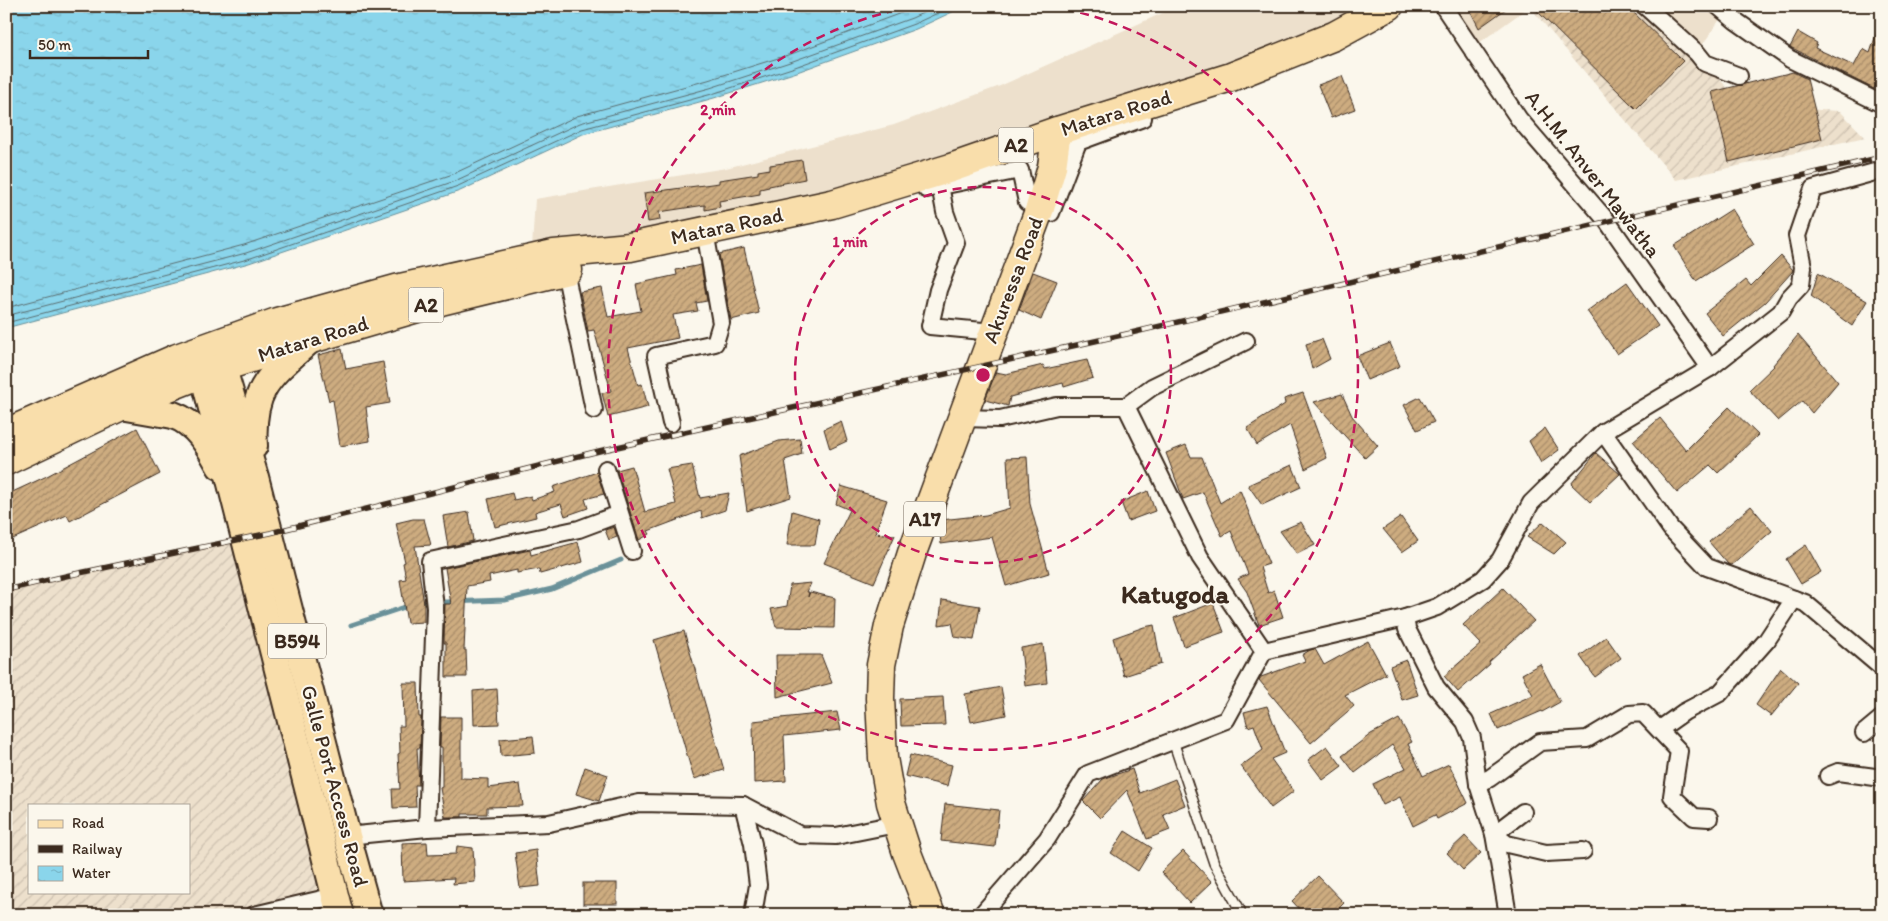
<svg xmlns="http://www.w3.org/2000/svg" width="1888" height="921" viewBox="0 0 1888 921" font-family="Itim,sans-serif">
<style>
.built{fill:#ede0cc}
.industrial{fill:url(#industrial-furrows);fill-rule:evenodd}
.water{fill:url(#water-ripples);stroke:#6a9199}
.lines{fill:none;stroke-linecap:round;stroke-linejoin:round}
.shore{stroke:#5b6e70;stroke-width:1}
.stream{stroke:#6a9199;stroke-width:5}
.building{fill:url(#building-hatch);stroke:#3b2a1e}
.service-casing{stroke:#3b2a1e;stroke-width:12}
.minor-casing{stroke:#3b2a1e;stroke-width:20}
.primary-casing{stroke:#3b2a1e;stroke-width:30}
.trunk-casing{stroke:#3b2a1e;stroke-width:31}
.service{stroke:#fbf7ec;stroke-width:9}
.minor{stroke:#fbf7ec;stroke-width:16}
.primary{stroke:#f9deab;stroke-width:26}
.trunk{stroke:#f9deab;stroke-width:28}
.rail-casing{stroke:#3b2a1e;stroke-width:5.5}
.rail{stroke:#fbf7ec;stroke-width:4;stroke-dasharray:11;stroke-linecap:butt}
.ring{fill:none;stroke:#c2185b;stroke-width:2.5;stroke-dasharray:9 6}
.labels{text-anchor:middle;stroke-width:4;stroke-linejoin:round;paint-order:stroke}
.shield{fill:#fbf7ec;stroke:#75685c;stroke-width:1}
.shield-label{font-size:20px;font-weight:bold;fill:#3b2a1e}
.street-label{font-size:21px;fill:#3b2a1e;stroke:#fbf7ec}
.district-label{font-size:26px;font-weight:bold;fill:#3b2a1e;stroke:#fbf7ec}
.centre{fill:#c2185b;stroke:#fbf7ec;stroke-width:2.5}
.ring-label{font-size:15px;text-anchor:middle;font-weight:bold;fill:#c2185b;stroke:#fbf7ec;stroke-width:4;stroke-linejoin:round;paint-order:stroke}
</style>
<defs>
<pattern id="industrial-furrows" width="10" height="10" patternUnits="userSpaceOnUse" patternTransform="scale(1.25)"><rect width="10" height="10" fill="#ede0cc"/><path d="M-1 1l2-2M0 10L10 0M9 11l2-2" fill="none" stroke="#ccc0af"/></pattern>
<pattern id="water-ripples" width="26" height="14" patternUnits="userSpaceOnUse" patternTransform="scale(1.25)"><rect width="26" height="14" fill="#8ad5eb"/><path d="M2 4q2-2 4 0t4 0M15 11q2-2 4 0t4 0" fill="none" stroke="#78b7c9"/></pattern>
<pattern id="building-hatch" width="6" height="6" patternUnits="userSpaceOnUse" patternTransform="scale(1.25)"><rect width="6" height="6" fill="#cdac80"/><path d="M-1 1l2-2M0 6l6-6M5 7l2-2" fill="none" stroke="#a88c68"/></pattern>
</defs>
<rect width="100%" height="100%" fill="#fbf7ec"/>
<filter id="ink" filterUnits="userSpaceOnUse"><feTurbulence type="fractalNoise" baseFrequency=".02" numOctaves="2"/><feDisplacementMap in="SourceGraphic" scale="10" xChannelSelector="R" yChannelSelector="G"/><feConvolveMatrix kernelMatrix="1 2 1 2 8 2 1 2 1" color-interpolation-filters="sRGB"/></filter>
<g filter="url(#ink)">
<g class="built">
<polygon points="1178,6 1389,6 1334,36 832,204 532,248 535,199 726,168 894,125 1000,86"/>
<polygon points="1443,6 1529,6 1529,7 1472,48"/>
<polygon points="1645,6 1729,6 1697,53"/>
</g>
<g class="industrial">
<polygon points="1529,6 1645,6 1697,53 1743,106 1840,111 1865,137 1676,180"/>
<path d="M245,537L340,915H6V590ZM29,805H189V892H29Z"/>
</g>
<polygon class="water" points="6,6 965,6 916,29 797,72 714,98 583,134 460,191 249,263 6,328"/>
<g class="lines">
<g class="shore">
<polyline points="6,308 244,245 453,174 577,116 708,80 791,54 920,6"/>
<polyline points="6,316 246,253 455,181 580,123 710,88 793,61 912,18 938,6"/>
<polyline points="6,323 248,259 458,186 582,129 712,94 795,67 914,24 953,6"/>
</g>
<g class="stream">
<polyline points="419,603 505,600 552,589 621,560"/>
<polyline points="351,625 411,605"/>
</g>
</g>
<g class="building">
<polygon points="1468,6 1510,6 1479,28"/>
<polygon points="1532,6 1627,6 1683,61 1636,109"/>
<polygon points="1880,23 1882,24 1882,74 1874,89 1790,47 1798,32 1817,43 1815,48 1854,66 1863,49 1870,53"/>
<polygon points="1793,72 1807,79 1822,139 1729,162 1712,92"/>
<polygon points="1342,76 1355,109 1331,118 1318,85"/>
<polygon points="802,160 805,179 769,186 769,187 760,189 760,194 719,201 720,207 705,210 705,205 659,212 660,220 648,222 644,193 719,183 719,180 758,174 758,171 770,169 770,165"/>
<polygon points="1732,209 1754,244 1696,281 1674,246"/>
<polygon points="744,248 759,313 731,320 719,254"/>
<polygon points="1781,256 1793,270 1792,272 1765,302 1723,336 1705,313 1746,280 1751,286"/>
<polygon points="701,265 707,301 696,303 698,311 673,315 678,338 628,348 638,385 642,384 648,407 608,417 602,393 611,391 594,330 588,331 580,292 602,288 608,317 641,311 636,284 677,275 676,270"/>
<polygon points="1033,272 1057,281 1041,320 1019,310"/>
<polygon points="1818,273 1867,301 1852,326 1811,296"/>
<polygon points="1627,282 1658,326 1617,354 1587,311"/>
<polygon points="1798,335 1838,382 1812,413 1802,401 1778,421 1749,390 1774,366 1773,365"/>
<polygon points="1322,339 1330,359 1312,369 1306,344"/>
<polygon points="1390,343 1400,366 1367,380 1357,356"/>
<polygon points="342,349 346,369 383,362 390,403 366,407 370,441 340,446 333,400 329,401 318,355"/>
<polygon points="1087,360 1093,378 1064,387 1063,383 1010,397 1008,406 985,400 996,372 1006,374 1043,365 1045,369"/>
<polygon points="1303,393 1327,458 1305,469 1290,425 1257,445 1247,428 1285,404 1284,399"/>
<polygon points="1342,394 1352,416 1378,446 1365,458 1314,402"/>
<polygon points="1420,397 1434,422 1417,430 1404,405"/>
<polygon points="1729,407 1758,435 1718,473 1710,465 1677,493 1633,441 1660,418 1686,450"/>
<polygon points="841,421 847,441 830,449 824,429"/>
<polygon points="137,428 160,474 70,521 67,515 6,542 6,495 47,476"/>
<polygon points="1545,428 1559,450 1541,463 1529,441"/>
<polygon points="800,439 802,454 785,460 791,497 747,511 739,456 779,441"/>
<polygon points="1186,445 1191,457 1202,457 1220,503 1240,490 1269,564 1260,567 1268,593 1274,590 1283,617 1259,625 1247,592 1238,579 1248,574 1231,531 1222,536 1203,492 1183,499 1166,453"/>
<polygon points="1596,453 1620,474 1590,502 1571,484"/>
<polygon points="1027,457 1030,504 1049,573 1006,586 992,537 941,544 939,525 941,520 986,515 1010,508 1007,458"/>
<polygon points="692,465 700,498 729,493 725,510 702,518 701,511 648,531 650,534 639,540 617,470 632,466 645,512 676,504 667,469"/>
<polygon points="1292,465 1301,487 1262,505 1248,485"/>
<polygon points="597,472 604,494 585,499 588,508 565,516 561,504 535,512 536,517 495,527 488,499 512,493 514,500 531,496 532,500 555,492 553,487"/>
<polygon points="841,486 887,500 875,533 895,535 874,583 824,563 850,510 836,504"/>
<polygon points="1148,491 1155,511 1128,521 1121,502"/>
<polygon points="1751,506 1772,531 1732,565 1728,564 1709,542"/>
<polygon points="792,511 819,519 815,545 787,545"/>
<polygon points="469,512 473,541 448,547 443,516"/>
<polygon points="1401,517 1418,541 1402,552 1383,529"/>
<polygon points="413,519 424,519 431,545 415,546 424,604 424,622 407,623 400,580 406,579 403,563 405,562 396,523"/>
<polygon points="1301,522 1315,545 1297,554 1280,531"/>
<polygon points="1543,522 1566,542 1554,554 1527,537"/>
<polygon points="614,527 617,537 609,540 605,530"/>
<polygon points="578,542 583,562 540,574 539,569 517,573 517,570 489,576 490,582 467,586 464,650 466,650 467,677 446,677 446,643 444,643 445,604 451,604 445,568 530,550 531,555"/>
<polygon points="1806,545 1821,572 1801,584 1786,559"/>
<polygon points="811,583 807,592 809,592 808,597 810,592 835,598 834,628 776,627 771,609 787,606 790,585"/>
<polygon points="1503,588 1534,621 1489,662 1490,664 1458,692 1444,676 1481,644 1463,625"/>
<polygon points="942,600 980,606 974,640 955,637 952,623 939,625"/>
<polygon points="1213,603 1224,632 1184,646 1174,618"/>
<polygon points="1154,625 1161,664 1124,676 1113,638 1144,627"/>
<polygon points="684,631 724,770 694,779 654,640"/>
<polygon points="1606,637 1621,658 1595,677 1580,656"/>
<polygon points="1368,641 1386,674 1345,695 1354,706 1311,743 1259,680 1261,677 1305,661 1302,655 1310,650 1315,649 1324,665"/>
<polygon points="1043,644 1047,683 1025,686 1021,648"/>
<polygon points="776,655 821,655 832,683 777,697"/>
<polygon points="1406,660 1418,695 1402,700 1390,666"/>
<polygon points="1540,664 1560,702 1542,712 1542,711 1498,730 1491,714 1533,695 1522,674"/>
<polygon points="1781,668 1798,683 1771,716 1756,705"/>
<polygon points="403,683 418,683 419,717 421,717 420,748 417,748 419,785 415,785 416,807 393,808 392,789 400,789 398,754 400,753 399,726 404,726"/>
<polygon points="1001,687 1006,715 971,722 965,694"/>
<polygon points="497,689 499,724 474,725 473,691"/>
<polygon points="943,697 945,725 901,726 900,699"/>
<polygon points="1267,706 1285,753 1271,759 1294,791 1271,808 1241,766 1263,750 1254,725 1248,727 1244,712"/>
<polygon points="837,712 841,730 784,736 786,781 754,783 753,721"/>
<polygon points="441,717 461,717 461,778 488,779 488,788 520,784 523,806 487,807 487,814 462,814 462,817 445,817 440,788 442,787 442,747 440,747"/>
<polygon points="1399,719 1412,742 1408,744 1423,776 1449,764 1468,803 1437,819 1435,815 1413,826 1400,797 1383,805 1373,784 1406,768 1392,745 1355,773 1342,756 1371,734"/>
<polygon points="533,736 535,753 501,756 500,739"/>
<polygon points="1327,746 1342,766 1323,780 1308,760"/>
<polygon points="910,755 952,765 947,786 905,776"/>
<polygon points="585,767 608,775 599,801 576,794"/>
<polygon points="1132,769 1140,793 1175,779 1185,805 1163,814 1170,830 1147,839 1127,790 1100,818 1083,801 1103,779"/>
<polygon points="945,804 999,810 995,847 941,841"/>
<polygon points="1125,831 1152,848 1138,871 1111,853"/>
<polygon points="1465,836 1481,853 1463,870 1447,853"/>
<polygon points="427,842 428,855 456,854 457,846 473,848 475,882 453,884 454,878 403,881 402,843"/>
<polygon points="536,850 540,886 520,888 515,853"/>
<polygon points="1183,851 1212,882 1190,903 1161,872"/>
<polygon points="1318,876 1344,903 1332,915 1305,915 1292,901"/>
<rect x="583" y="883" width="34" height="21"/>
</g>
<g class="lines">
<g class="service-casing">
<polyline id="service" points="1173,741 1214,863 1240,910"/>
</g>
<g class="minor-casing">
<g id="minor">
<polyline points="1443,6 1519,119 1607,221 1710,368"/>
<polyline points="1645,6 1697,53 1705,63 1739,76"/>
<polyline points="1718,6 1736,21 1790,59 1882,104"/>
<polyline points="1882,170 1813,189 1797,236 1803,267 1801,285 1789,298 1781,312 1710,368 1603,432 1671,529 1707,567 1805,603 1882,668"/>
<polyline points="940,185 945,212 956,243 938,290 930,326 993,332"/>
<polyline points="926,189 1020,170 1027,202 1051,213 1078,142 1143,118"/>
<polyline points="565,271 594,410"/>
<polyline points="1126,406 1200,557 1264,651"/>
<polyline points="962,418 1000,419 1057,406 1126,406 1152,387 1246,341"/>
<polyline points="671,423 656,356 715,343 721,323 705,231 711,230"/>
<polyline points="606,469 632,551"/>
<polyline points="1405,618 1407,629 1436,687 1465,722 1472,738 1478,784 1494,834 1508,915"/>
<polyline points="1660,729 1684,712 1720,693 1767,640 1794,599"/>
<polyline points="1864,733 1882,718"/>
<polyline points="1828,776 1838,772 1882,778"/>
<polyline points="1478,784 1490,778 1540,742 1587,739 1629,714 1643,713 1679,751 1672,796 1694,817 1709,818"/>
<polyline points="743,805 753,844 758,885 753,915"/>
<polyline points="1523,812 1494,834 1507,844 1546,853 1583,851"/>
<polyline points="427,828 435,608 430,561 579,529 619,514"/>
<polyline points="347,836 427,828 549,823 639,803 743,805 800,835 836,836 896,824"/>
<polyline points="254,915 335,896"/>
<polyline points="981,915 1047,839 1088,774 1226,720 1264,651 1405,618 1437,607 1483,579 1500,560 1531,503 1603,432"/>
</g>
</g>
<g class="primary-casing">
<g id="primary">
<polyline points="216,345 255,477 347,836 369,915"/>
<polyline points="198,353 340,915"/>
<path d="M121,406L173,415C196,423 209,445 220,466"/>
<path d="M254,446C250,387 271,375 311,339"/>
</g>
</g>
<g class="trunk-casing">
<g id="trunk">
<polyline points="6,433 177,358 277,322 396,289 554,254 630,247 832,204 951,168 1057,131 1231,77 1334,36 1389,6"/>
<polyline points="6,461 121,406 204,373 311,339 441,301 568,270"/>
<polyline points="931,915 907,853 891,803 883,758 880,698 881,665 889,626 912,553 1040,208 1052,167 1057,131"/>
</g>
</g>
<use href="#service" class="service"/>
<use href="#minor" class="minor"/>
<use href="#primary" class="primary"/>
<use href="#trunk" class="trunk"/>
<g class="rail-casing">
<polyline id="rail" points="6,590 70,575 270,533 599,451 1131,333 1882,157"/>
</g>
<use href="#rail" class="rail"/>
</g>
</g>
<g class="ring">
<circle cx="983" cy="375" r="188"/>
<path d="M1051 6A375 375 0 1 1 915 6"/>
</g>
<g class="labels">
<g class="shield">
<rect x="998.5" y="127.5" width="35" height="35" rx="4"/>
<rect x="408.5" y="287.5" width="35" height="35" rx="4"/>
<rect x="904" y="501.5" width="42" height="35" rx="4"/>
<rect x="268" y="623.5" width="58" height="35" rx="4"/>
</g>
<g class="shield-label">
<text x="1016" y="152">A2</text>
<text x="426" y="312">A2</text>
<text x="925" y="526">A17</text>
<text x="297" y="648">B594</text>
</g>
<g class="street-label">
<text transform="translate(1116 113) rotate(-17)" y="7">Matara Road</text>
<text transform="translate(1593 174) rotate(52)" y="7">A.H.M. Anver Mawatha</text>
<text transform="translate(727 226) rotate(-12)" y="7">Matara Road</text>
<text transform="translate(1013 280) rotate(-69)" y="7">Akuressa Road</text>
<text transform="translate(313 339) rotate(-17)" y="7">Matara Road</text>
<text transform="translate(335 786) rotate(75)" y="7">Galle Port Access Road</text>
</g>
<g class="district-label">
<text x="1175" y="603">Katugoda</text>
</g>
</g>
<circle cx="983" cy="375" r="8" class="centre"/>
<g class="ring-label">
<text x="718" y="115">2 min</text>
<text x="850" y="247">1 min</text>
</g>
<rect width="1888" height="921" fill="none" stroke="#fbf7ec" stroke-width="25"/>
<rect x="12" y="12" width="1863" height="896" fill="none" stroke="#3b2a1e" stroke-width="2" filter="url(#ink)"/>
<rect x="28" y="804" width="162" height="90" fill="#fbf7ec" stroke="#aea59a"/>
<rect x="38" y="820" width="25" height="8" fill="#f9deab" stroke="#aea59a"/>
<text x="72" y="828" font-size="15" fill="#3b2a1e">Road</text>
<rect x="38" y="845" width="25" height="8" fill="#3b2a1e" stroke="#aea59a"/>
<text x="72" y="854" font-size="15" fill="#3b2a1e">Railway</text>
<rect x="38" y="866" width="25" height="15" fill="url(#water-ripples)" stroke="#aea59a"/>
<text x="72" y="878" font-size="15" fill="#3b2a1e">Water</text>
<path d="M30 50v8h118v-8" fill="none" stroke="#3b2a1e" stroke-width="2.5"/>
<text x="38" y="50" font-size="15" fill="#3b2a1e" stroke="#fbf7ec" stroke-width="4" paint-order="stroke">50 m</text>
</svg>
